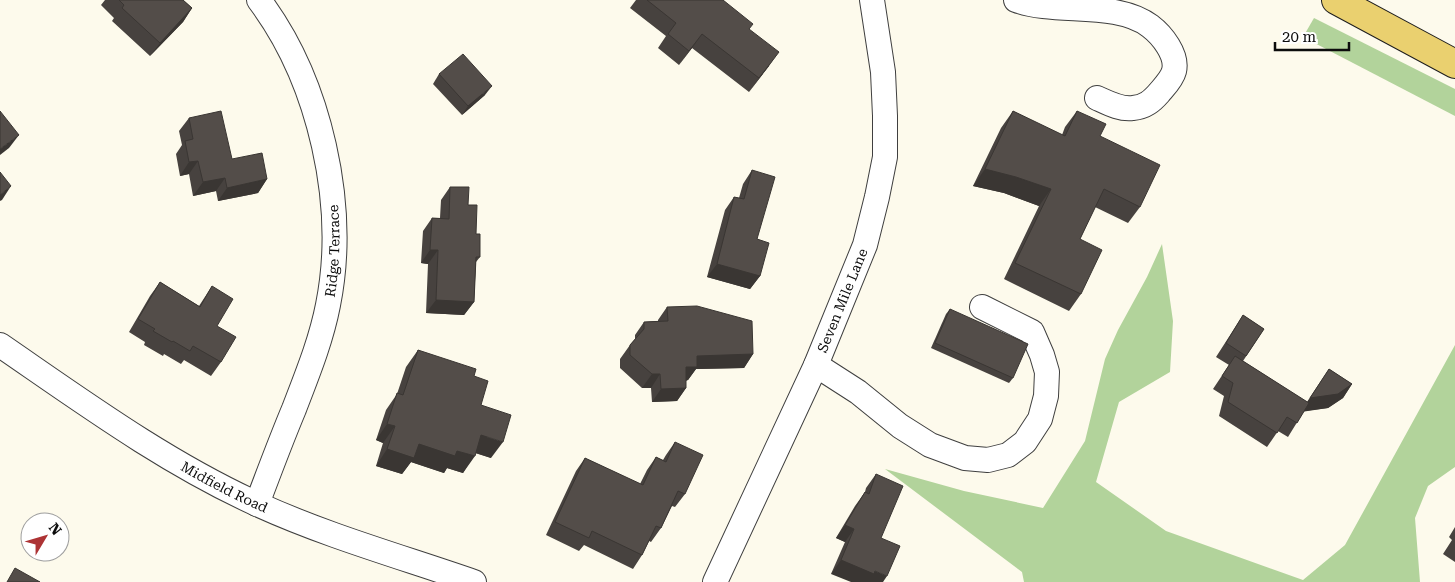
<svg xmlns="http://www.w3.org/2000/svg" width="1455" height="582" viewBox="0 0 1455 582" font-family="'Roboto Serif',serif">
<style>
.forest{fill:#b2d39b}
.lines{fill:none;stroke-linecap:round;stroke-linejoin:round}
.minor-casing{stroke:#3f3f3f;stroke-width:26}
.major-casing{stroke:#1d1d1d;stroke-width:30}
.minor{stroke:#fff;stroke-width:24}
.major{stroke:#ead06f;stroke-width:28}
.wall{fill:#47423f}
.shaded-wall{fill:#3a3633}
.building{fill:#534d49;stroke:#3a3633}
.labels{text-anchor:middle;stroke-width:5;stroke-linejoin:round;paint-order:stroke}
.street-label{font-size:14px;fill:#0c0c0c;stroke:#fff}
</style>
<rect width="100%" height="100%" fill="#fdfaec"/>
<g class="forest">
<polygon points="1314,18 1455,89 1455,116 1303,37"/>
<polygon points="1162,244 1173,321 1170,372 1119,402 1096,482 1166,531 1303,580 1345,545 1455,345 1455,467 1428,486 1415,518 1420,582 1024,582 1022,572 885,469 964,491 1043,508 1085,441 1105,359 1118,330 1147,277"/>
</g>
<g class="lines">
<g class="minor-casing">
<g id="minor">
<path d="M1016,0C1056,15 1115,0 1150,26C1162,35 1178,55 1174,71C1172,79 1164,87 1159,93C1152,101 1145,107 1133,108C1121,110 1108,103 1097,98"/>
<path id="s1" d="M0,345C83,402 165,462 257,504C327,536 402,557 474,582"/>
<polyline points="816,365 858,392 900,426 930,445 965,458 988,460 1008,455 1025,442 1040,419 1046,396 1047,372 1042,355 1032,332 982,307"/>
<path id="s2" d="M257,504C269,472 281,440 294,409C307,375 321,341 328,305C348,205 320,81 259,0"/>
<path id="s3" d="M715,582L816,365L865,245L877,197L885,157V116L883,72L872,0"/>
</g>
</g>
<g class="major-casing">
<polyline id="major" points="1336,0 1455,64"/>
</g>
<use href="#minor" class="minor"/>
<use href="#major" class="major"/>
</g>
<g class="wall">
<polygon points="105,0 183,0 192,8 183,22 150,56 112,21 114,18 101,5"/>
<polygon points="636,0 723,0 749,30 769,66 749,92 692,48 679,65 658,48 666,36 630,8"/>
<polygon points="439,74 485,95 462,115 433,84"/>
<polygon points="1013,111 1062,135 1065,127 1077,111 1100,136 1140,207 1128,223 1095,207 1080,239 1081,294 1069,311 1004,279 1039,206 1004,193 973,186 1001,128"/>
<polygon points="189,118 232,159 267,179 258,193 218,201 216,191 193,196 189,174 180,176 176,154 182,145 179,131"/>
<polygon points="752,170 760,276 750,289 707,277 725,210 734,197 739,198 743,184"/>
<polygon points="450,187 468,205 476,234 480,257 476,262 474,302 464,315 426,313 428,264 421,263 423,231 432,218 440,218 441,200"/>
<polygon points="160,282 199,306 212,286 221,362 211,376 184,360 181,364 164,354 163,356 144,345 145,342 129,332 150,296"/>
<polygon points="667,307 753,354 744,368 696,369 688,380 686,381 686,388 677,401 652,402 651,388 642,388 620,368 620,359 630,345 635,339 635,335 644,322 658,321 658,320"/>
<polygon points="950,309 1013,378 1009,383 931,348 946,314"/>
<polygon points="1243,315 1264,329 1243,361 1307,402 1329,369 1352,384 1343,398 1328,408 1304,411 1288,437 1278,431 1267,447 1219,416 1224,396 1213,389 1229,365 1216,357"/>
<polygon points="418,350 474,376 481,405 491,458 475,453 463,473 447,468 444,473 411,462 402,474 376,466 383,443 376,440 386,410 397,394 406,367"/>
<polygon points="675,442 685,494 675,507 672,506 661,528 651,542 649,541 642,555 633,569 584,545 579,551 546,535 576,471 585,458 640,484 647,470 656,457 663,460 666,455"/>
<polygon points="876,474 881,538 831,574 845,542 836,538 855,506 865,492 866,488"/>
<polygon points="1455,527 1455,562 1443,554 1452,540 1449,537"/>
</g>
<g class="shaded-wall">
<polygon points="192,8 183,22 150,56 160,43"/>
<polygon points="702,34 692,48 679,65 689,51"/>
<polygon points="779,52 769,66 749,92 759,78"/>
<polygon points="492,86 485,95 462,115 468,106"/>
<polygon points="19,135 9,148 0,155 0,149"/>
<polygon points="198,161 189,174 180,176 189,162"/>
<polygon points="985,169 1016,177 1051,189 1039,206 1004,193 973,186"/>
<polygon points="225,178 216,191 193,196 203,182"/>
<polygon points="267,179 258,193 218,201 227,188"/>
<polygon points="11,186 2,200 0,201 0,195"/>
<polygon points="430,250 438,250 428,264 421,263"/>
<polygon points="717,264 760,276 750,289 707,277"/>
<polygon points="436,300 474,302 464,315 426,313"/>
<polygon points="753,354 744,368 696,369 688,380 676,381 686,367 697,356"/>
<polygon points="652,374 660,374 651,388 642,388"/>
<polygon points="1352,384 1343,398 1328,408 1301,412 1310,398"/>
<polygon points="686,388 677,401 652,402 661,389"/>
<polygon points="387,424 395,426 383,443 376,440"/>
<polygon points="481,435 503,442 491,458 470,451"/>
<polygon points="419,444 457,451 475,456 463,473 447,468 444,473 411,462 402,474 376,466 387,449"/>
<polygon points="845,525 854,529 845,542 836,538"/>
<polygon points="841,560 875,571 887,576 883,582 851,582 831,574"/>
</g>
<g class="building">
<polygon points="119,0 183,0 192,8 160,43 122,8 124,5"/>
<polygon points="647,0 723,0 753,24 749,29 779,52 759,78 702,34 689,51 668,34 676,23"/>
<polygon points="463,54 492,86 468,106 439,74"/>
<polygon points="0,111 19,135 0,149"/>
<polygon points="221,111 232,159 262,153 267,179 227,188 225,178 203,182 198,161 189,162 185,141 193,139 189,118"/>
<polygon points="1013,111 1065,136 1077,111 1106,124 1100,136 1160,165 1140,207 1104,189 1080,239 1102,250 1081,294 1015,263 1051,189 1016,177 985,169"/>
<polygon points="752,170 775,177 757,239 769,243 760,276 717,264 734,197 744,199"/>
<polygon points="0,172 11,186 0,195"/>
<polygon points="450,187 469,187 468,205 477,205 476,234 480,234 480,257 476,257 474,302 436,300 438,250 430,250 432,218 449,219"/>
<polygon points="160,282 200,307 212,286 233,299 217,326 236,337 221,362 193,346 190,351 173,341 172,342 153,331 155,329 138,319"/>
<polygon points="697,306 752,321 753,354 697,356 697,367 686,367 686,388 661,389 660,374 652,374 630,355 630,345 644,329 644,322 668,321 667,307"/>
<polygon points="950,309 1028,344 1013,378 935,343"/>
<polygon points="1243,315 1264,329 1246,356 1226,343"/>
<polygon points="418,350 476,369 474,376 488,381 481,405 511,415 503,442 481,435 475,456 457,451 455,456 419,444 414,458 387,449 395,426 387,424 397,393 403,395"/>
<polygon points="1235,356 1309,403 1297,423 1287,417 1277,433 1228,402 1233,383 1222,376"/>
<polygon points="1329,369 1352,384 1338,394 1310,398"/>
<polygon points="675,442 703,455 685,494 678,491 661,528 656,526 642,555 592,531 589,538 555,522 585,458 643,485 656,457 666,462"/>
<polygon points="876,474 903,486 881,538 900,546 887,576 875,571 874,574 841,560 854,529 845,525 865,492 869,494"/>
<polygon points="15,568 40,582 7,582"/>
</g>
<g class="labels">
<g class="street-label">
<text dy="5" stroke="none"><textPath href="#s2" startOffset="266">Ridge Terrace</textPath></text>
<text dy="5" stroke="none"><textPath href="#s3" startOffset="309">Seven Mile Lane</textPath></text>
<text dy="5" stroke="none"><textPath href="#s1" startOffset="266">Midfield Road</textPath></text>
</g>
</g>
<g transform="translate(45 537) rotate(52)"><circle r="24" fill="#ffffff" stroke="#9e9e9e"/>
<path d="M0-4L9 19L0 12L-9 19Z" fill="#ad3334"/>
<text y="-8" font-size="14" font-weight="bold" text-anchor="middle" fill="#0c0c0c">N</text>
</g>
<path d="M1275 42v8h74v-8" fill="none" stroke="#0c0c0c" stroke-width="2.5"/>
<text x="1282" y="42" font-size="15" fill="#0c0c0c" stroke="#ffffff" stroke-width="4" paint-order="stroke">20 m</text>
</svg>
